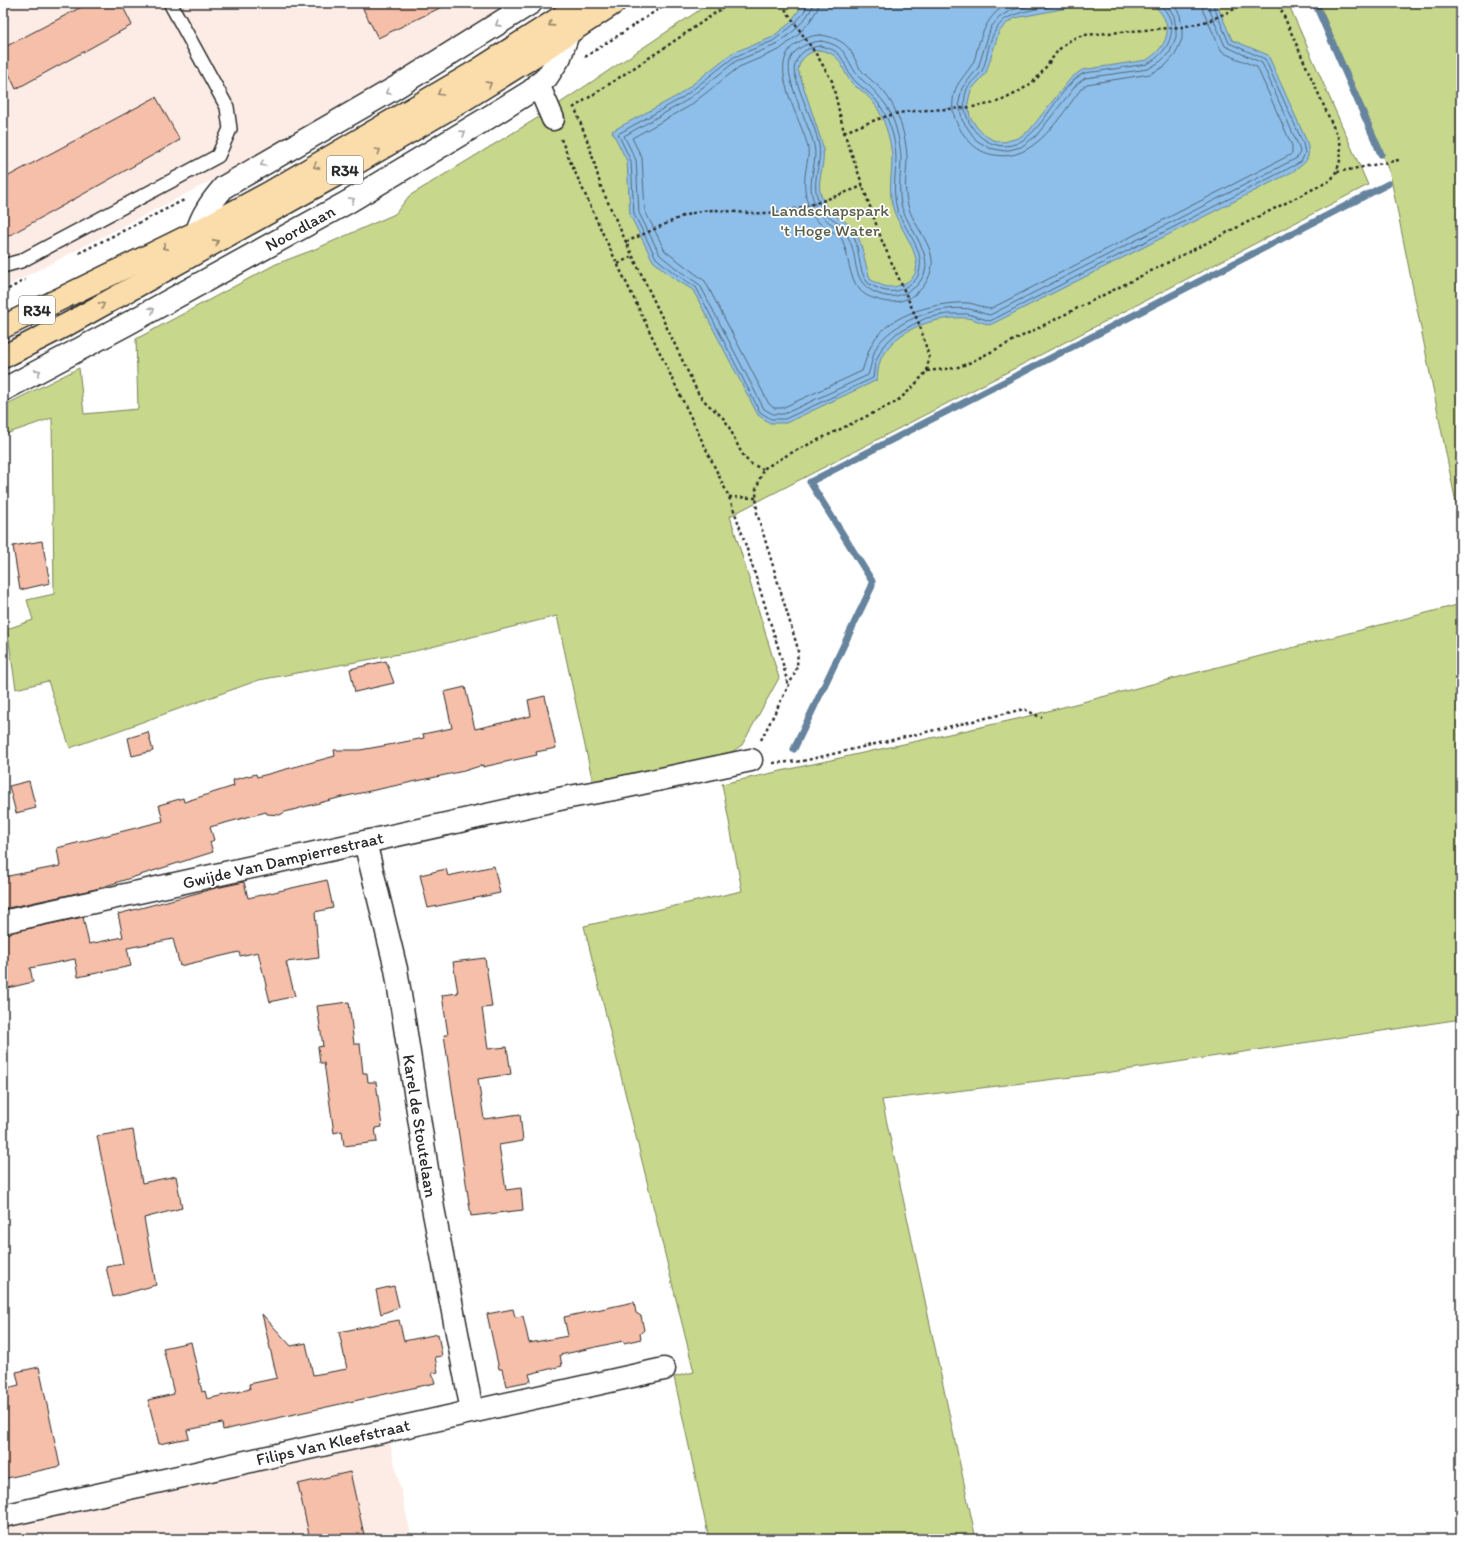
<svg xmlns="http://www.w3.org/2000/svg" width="1464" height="1542" viewBox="0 0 1464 1542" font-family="Itim,sans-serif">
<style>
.built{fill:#fcece5}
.green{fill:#c7d78b;stroke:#79815b}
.water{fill:#8ebfea;stroke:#66849e;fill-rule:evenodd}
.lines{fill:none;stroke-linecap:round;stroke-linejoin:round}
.shore{stroke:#536677;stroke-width:1}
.stream{stroke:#66849e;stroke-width:7}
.building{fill:#f5bfa9;stroke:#2b2b2b}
.service-casing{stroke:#2b2b2b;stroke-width:16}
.minor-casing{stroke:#2b2b2b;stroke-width:25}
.primary-casing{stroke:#2b2b2b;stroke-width:25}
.path{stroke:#2b2b2b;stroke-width:2.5;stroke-dasharray:3 3;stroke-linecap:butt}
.service{stroke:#fff;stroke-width:13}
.minor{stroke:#fff;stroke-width:22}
.primary{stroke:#fbddab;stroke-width:22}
.oneway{stroke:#a0a0a0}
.oneway2{stroke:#93846b}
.labels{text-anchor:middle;stroke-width:3.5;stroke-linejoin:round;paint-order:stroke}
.shield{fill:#fff;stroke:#6b6b6b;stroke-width:1}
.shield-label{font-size:16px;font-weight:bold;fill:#2b2b2b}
.park-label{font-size:17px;fill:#5a5f48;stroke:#fff}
.street-label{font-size:17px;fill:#2b2b2b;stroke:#fff}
</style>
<rect width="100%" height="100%" fill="#fff"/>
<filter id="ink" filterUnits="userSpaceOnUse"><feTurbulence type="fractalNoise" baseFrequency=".025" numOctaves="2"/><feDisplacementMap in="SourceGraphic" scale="8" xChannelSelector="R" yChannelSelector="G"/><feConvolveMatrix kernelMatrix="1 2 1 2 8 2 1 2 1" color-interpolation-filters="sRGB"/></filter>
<g filter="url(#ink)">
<g class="built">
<polygon points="3,3 519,3 281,145 3,288"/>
<polygon points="389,1439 412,1539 3,1539 3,1527 30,1518"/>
</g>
<g class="green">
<polygon points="710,3 1288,3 1368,185 730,516 779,678 742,745 732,752 593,783 557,616 415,651 259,680 70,748 48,681 16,689 7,629 33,620 27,600 54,594 52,418 3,435 3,406 79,368 84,414 138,409 136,339 276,264 313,250 395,214 409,196 539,117"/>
<polygon points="1319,3 1461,3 1461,528 1390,174"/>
<polygon points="1461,604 1461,1019 1105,1073 882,1100 976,1539 709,1539 674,1377 694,1372 584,926 742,891 722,784 1017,719"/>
</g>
<path class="water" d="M804,3H1105L1072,7L1015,18L1006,24L999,32L986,73L971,90L968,102L970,117L976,126L983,134L993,140L1004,142L1018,138L1029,131L1071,78L1082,70L1147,60C1171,44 1175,22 1151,3H1218L1217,5L1232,40L1268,55L1307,142C1311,160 1306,163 1292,172L990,325C983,323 974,319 967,318C940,316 904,326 887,349C879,358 878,369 877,380L786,423H770L758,415L693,290L672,277L653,261L630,215L627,161L612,131L679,95L732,53L771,38L789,24ZM820,50C844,55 839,67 852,83C854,86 858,88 861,90C868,96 875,103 879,111C886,124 891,142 892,157C892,176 888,190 893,208C898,229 935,268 905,283C891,290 884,287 871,280C864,265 864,246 855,231C853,227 848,224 844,221C832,215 825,208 821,195C817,183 822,173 823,161C824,155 823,149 822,143L798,70C800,58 808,52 820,50Z"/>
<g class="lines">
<g class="shore">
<polyline points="808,3 803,14 792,26 773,41 734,57 682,98 618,134 631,161 634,214 656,258 674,273 696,287 760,412 771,419 785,419 873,378 875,363 883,346 897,333 926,318 947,314 968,314 990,321 1301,162 1305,153 1303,143 1265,59 1229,43 1214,7 1214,3"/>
<path d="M813,3L812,8L807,16L796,29L776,45L736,61L684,102L624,136L636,160L639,213L660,255L677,269L700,285L764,409L773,414H784L868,375C872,364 872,353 879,343C899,319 939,305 969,309C976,310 983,314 990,315L1297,158L1300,152L1298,145L1262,63L1225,46L1209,9V3"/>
<path d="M819,3L817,10L810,21L798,35L779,50L739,67L688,107L632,138L642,158L645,211L665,251L705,281L769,404L774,408H782L862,371C866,360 867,353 873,342C889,314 938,301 969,303C976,304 983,308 990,309L1292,154V146L1257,67L1226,54L1221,50L1203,11L1202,3"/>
<path d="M1013,3C991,8 983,30 977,49C976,54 975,61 971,66C964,77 954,85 953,100C951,116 959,130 969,141C976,149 985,154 995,155C1034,163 1061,115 1081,89L1087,84L1150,74L1165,66L1175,55L1182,39V28L1180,15L1173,3"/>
<polyline points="1044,3 1011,10 1000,17 991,27 978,68 962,88 959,102 962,120 976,140 989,148 1005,151 1021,147 1036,136 1077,84 1085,78 1148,69 1161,61 1170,52 1176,37 1176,28 1174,16 1166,3"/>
<path d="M1069,3C1052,7 1016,10 1003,21C992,31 989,45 986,59C985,62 984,67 982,71C978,77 970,82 967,89C957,114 977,145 1004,146C1039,146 1055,90 1082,74C1087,72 1094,72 1100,71C1116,69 1131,66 1147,64C1172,51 1182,22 1158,3"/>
<path d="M821,35C834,37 847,42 853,55C856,61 859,69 864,73C870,80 878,85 884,92C898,109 906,135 907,157C907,173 903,188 908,205C913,226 934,244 932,266C928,293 901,309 876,299C870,297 864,295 860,290C848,277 849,255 842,239C833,230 818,226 812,214C805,199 803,185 806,169C807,162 809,156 808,148C803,120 762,62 799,42C806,38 812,35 821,35Z"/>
<path d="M821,41C848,46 844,57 858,76C860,79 864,81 867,84C874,90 881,98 886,105C895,119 900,140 901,157C901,174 898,187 901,204C906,227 938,257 921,280C918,284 916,287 912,289C901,296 892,299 879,294C849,283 860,259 848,237C845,232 840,230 836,227C823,219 815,210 812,195C808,178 818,162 814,145C809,124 784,80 790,60C794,48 809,42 821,41Z"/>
<path d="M821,46C848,52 840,64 855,81C861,87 869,92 875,99C888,114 896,138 896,158C896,175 892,191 897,209C904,230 926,250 919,273C917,281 909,285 902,289C896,292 889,292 882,290C878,288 872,286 868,283C857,272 861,245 851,232C848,228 843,226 839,223C827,216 821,210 817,196C812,179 822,162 819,145C814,120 799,96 794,70C796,55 805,47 821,46Z"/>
</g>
<g class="stream">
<polyline points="1315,3 1381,154"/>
<polyline points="794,749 872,586 872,581 810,482 1388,184"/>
</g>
</g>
<g class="building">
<polygon points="89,3 121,3 132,25 16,89 3,61 3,48"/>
<polygon points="360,3 450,3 378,38"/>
<polygon points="156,97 180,140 3,239 3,179"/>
<polygon points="42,541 50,583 20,590 13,546"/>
<polygon points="386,661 394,683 355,692 350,669"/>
<polygon points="465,687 475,729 531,716 528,700 545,696 556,748 536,752 537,755 483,767 483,765 464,771 342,797 285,812 280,815 267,814 266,812 210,827 214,840 210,842 213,852 96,889 3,909 3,877 60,866 57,848 163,821 159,805 183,798 184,802 234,786 233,780 256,774 257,777 335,756 334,750 360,750 394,744 424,738 423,734 452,728 444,692"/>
<polygon points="148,732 153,751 132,756 128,738"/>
<polygon points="29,781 36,808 16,813 9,786"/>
<polygon points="494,866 500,893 428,908 420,875 446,869 448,876"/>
<polygon points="327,880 333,908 315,912 319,958 286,962 295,996 270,1002 258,952 240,956 239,952 180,966 173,939 127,948 131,966 78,977 75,959 30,968 33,982 8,988 3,967 3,934 83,917 89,944 123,937 118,914 216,888 244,882 248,898"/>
<polygon points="485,958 492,1007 482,1008 488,1049 507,1047 511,1074 478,1079 484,1119 520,1114 523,1141 499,1145 506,1190 521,1188 523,1210 471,1216 444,1035 448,1035 442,995 458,993 453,962"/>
<polygon points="349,1002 354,1044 360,1044 363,1073 367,1073 368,1082 376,1082 382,1127 375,1128 377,1142 344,1146 342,1131 334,1133 324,1063 320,1063 318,1047 323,1046 317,1006"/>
<polygon points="133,1130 142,1183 176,1176 182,1208 144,1218 156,1285 113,1297 106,1267 123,1264 97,1136"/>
<polygon points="394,1286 399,1307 381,1314 376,1290"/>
<polygon points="634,1302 636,1313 641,1316 644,1330 640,1334 641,1339 624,1343 623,1341 560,1355 562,1366 529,1374 531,1381 506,1386 502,1369 499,1369 487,1314 513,1309 515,1317 523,1316 529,1343 568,1336 564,1317"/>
<polygon points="262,1314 291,1346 306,1343 313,1375 347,1369 339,1332 399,1320 404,1341 438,1334 442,1356 435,1357 438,1372 432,1373 435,1383 223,1430 222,1423 187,1430 189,1438 159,1444 148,1400 174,1394 163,1348 191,1342 202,1392 205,1391 207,1399 250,1389 249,1384 277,1378"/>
<polygon points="39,1367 60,1466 3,1479 3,1389 19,1385 16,1372"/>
<polygon points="350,1472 365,1539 310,1539 298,1484"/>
</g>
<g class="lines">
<g class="service-casing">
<polyline id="service" points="3,266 21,261 218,156 230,129 227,107 170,3"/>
</g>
<g class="minor-casing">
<g id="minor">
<polyline points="538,84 553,119"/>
<path d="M197,232C202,214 212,201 224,187L395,88L531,3"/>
<polyline points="3,390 127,324 348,202 486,119 531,91 547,77 560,57 568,34"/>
<polyline points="365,842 396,969 433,1208 472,1411"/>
<polyline points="3,922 564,798 614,789 751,760"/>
<polyline points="3,1516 664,1369"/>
</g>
</g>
<g class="primary-casing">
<g id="primary">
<polyline points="3,327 197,232 269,193 475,72 583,3"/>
<polyline points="3,357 68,324 336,175 457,104 523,63 614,3"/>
</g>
</g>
<g class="path">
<polyline points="585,57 668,3"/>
<polyline points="573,108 667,46 730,3"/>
<path d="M576,111L590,148L601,187L626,242L698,393C705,404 716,410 724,419C733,431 738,451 747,460C751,465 758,467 763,469"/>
<path d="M844,132C864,125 884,115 905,112C935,108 974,111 1002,100C1014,95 1026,88 1036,79C1053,61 1058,41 1084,35L1182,27L1208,21L1248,3"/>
<path d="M561,139L570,161L603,234L729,497C742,531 752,566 764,602C772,630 783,658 788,687"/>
<polyline points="1337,172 1399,160"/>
<path d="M626,242L683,216C693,213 703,210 714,210C731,211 748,214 766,213C799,212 832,197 863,186"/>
<polyline points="79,253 186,199"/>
<polyline points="618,264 632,256"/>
<polyline points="3,292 25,280"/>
<path d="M927,371L955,368L967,364L1331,180C1340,167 1342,157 1340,142L1278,3"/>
<polyline points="729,497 756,498"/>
<polyline points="761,740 794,675 797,667 798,649 757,513 756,490 763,469 789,454 896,402 911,389 927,371 929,357 920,326 882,241 844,132 832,81 818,57 781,3"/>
<polyline points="773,763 803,761 1024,709 1042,718"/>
</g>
<use href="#service" class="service"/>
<use href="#minor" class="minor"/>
<use href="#primary" class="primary"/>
</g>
<defs><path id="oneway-chevron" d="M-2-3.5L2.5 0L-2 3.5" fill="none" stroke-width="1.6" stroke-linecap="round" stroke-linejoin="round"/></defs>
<g class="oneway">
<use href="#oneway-chevron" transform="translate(498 24) rotate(147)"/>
<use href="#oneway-chevron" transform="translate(388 92) rotate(150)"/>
<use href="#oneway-chevron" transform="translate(463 133) rotate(-31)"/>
<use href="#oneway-chevron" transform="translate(263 164) rotate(150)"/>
<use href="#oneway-chevron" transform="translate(352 200) rotate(-30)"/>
<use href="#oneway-chevron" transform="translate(152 310) rotate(-29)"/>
<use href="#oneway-chevron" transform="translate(38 372) rotate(-28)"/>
</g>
<g class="oneway2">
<use href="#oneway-chevron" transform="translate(551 24) rotate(147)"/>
<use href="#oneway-chevron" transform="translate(489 84) rotate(-32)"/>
<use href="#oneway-chevron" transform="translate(440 93) rotate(149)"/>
<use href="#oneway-chevron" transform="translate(378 151) rotate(-31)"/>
<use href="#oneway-chevron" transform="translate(316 166) rotate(151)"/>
<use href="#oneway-chevron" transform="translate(216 242) rotate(-29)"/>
<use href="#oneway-chevron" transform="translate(165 247) rotate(154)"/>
<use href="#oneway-chevron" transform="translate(102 305) rotate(-29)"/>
</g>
</g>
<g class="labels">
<g class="shield">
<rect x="327" y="156" width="36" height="28" rx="3"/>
<rect x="19" y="296" width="36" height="28" rx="3"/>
</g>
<g class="shield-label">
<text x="345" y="176">R34</text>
<text x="37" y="316">R34</text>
</g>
<g class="park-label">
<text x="830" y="216">Landschapspark<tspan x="830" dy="20">'t Hoge Water</tspan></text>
</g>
<g class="street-label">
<text transform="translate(300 228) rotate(-29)" y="6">Noordlaan</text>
<text transform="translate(283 860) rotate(-13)" y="6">Gwijde Van Dampierrestraat</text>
<text transform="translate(420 1126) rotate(81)" y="6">Karel de Stoutelaan</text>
<text transform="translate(333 1442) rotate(-13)" y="6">Filips Van Kleefstraat</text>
</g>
</g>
<rect width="1464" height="1542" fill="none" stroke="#fff" stroke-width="16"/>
<rect x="8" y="8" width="1448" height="1526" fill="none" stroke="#2b2b2b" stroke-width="1.5" filter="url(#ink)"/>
</svg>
